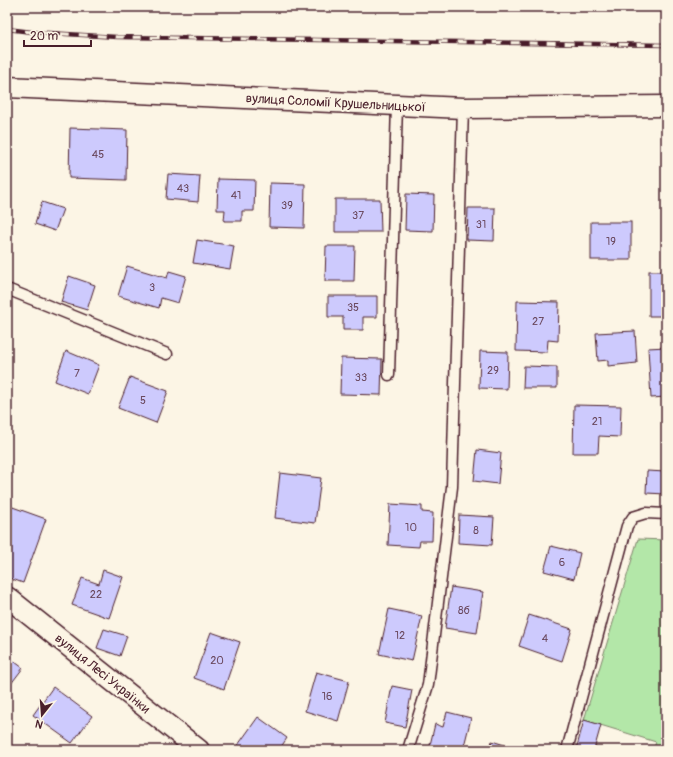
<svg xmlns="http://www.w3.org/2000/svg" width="673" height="757" viewBox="0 0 673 757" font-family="Pangolin,sans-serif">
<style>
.green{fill:#b3e7a8;stroke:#7e836a}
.building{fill:#cdcafd;stroke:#4a1f2b}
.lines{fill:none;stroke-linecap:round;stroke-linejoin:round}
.lane-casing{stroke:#4a1f2b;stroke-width:13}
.street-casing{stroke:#4a1f2b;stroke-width:23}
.lane{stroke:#fcf5e5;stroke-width:10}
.street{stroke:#fcf5e5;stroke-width:20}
.rail-casing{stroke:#4a1f2b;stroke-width:4.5}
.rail{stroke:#fcf5e5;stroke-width:3;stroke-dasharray:9;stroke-linecap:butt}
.labels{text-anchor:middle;stroke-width:3.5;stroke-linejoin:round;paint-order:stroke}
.number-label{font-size:11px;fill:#6b4a60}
.street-label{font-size:13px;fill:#4a1f2b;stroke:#fcf5e5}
</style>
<rect width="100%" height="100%" fill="#fcf5e5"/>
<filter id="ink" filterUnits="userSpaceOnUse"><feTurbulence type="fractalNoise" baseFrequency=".025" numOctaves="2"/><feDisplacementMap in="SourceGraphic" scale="8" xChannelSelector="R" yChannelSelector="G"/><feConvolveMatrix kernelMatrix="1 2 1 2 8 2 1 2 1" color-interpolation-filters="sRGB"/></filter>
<g filter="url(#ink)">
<polygon class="green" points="638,539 666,540 666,750 653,750 656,742 584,720"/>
<g class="building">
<polygon points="456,7 524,7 524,9 456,8"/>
<polygon points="70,128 127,130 126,180 69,178"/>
<polygon points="168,174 200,176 198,202 166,199"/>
<polygon points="218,179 255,180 254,211 242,211 242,221 224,221 225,210 217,210"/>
<polygon points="270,183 305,184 304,228 269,227"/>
<polygon points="406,194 434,195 433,231 405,230"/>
<polygon points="335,199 380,199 381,232 335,232"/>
<polygon points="42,202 63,209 55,231 35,224"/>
<polygon points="468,208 495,208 494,241 467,240"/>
<rect x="591" y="222" width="40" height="38"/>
<polygon points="197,240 234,246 230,269 193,263"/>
<polygon points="326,246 355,246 354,281 325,281"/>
<polygon points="127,266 167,278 169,271 186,276 178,303 161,298 159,308 118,296"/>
<rect x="649" y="271" width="17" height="45"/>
<polygon points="69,276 95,285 87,310 61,302"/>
<polygon points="328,296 377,296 377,317 363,317 363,330 343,330 343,317 328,317"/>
<polygon points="517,301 559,302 558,341 548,340 547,352 516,351"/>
<polygon points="635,331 637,363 608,366 608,360 598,361 596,333"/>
<polygon points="666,347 666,397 651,398 648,348"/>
<polygon points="66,351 99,365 88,394 55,381"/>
<polygon points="480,351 508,352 507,389 479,388"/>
<polygon points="341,358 382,359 381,395 340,394"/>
<polygon points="524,366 557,367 557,388 523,388"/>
<polygon points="130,377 168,391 156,423 118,408"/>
<polygon points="574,405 621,406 620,437 599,436 598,453 573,453"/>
<polygon points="477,450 501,453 498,484 474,481"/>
<polygon points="647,471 666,472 666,494 646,493"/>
<polygon points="280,473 321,478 315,523 275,518"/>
<polygon points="390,504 422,506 422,512 433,513 432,541 420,541 419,547 388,545"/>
<polygon points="7,505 46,519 23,583 7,577"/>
<polygon points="459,515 494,517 492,545 458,543"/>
<polygon points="551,546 580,553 574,579 544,571"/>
<polygon points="103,570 123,577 109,618 72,605 82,578 99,584"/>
<polygon points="451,587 483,592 477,633 445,628"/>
<polygon points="389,609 422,616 412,661 379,654"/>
<polygon points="529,615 572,629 562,661 519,646"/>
<polygon points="104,629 127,636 120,656 97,648"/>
<polygon points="211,632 240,642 224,689 194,678"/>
<polygon points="7,656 23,668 7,689"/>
<polygon points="316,672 349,681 338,721 305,711"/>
<polygon points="392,686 412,690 405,727 385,723"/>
<polygon points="53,687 92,716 72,743 33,715"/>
<polygon points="447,712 471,718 463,750 449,750 430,745 435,724 443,727"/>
<polygon points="258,717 287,738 279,750 246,750 238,745"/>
<polygon points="584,720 601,725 594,750 576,750"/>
<polygon points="492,741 520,750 489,750"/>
</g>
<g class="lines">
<g class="lane-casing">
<g id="lane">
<polyline points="7,289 167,354"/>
<polyline points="389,375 397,105"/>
<polyline points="408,750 428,685 452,487 463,108"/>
<polyline points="567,750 627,526 633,517 646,513 666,514"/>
</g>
</g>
<g class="street-casing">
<g id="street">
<polyline points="7,87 463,108 666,106"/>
<polyline points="7,597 199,750"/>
</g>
</g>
<use href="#lane" class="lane"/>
<use href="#street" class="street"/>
<g class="rail-casing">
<polyline id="rail" points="7,29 32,32 117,37 666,45"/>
</g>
<use href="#rail" class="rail"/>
</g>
</g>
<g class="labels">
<g class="number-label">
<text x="98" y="158">45</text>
<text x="183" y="192">43</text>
<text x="236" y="199">41</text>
<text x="287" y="209">39</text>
<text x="358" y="219">37</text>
<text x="481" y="228">31</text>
<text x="611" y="245">19</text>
<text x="152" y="291">3</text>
<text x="353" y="311">35</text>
<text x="538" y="325">27</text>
<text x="493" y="374">29</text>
<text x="77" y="377">7</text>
<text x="361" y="381">33</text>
<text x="143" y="404">5</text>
<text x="597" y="425">21</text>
<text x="411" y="531">10</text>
<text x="476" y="534">8</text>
<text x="562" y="566">6</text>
<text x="96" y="598">22</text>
<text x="464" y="614">8б</text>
<text x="400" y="639">12</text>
<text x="545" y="642">4</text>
<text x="217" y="664">20</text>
<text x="327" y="700">16</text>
</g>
<g class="street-label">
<text transform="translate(336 102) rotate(3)" y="5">вулиця Соломії Крушельницької</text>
<text transform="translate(103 673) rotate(39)" y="5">вулиця Лесі Українки</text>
</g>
</g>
<rect width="673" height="757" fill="none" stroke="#fcf5e5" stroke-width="24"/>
<rect x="12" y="12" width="649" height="733" fill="none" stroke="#4a1f2b" stroke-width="1.5" filter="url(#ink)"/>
<g transform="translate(42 715) rotate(197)" stroke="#fcf5e5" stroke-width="3" paint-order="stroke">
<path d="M0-3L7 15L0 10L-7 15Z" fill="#4a1f2b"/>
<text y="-6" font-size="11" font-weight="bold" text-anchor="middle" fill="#4a1f2b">N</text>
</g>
<path d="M24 40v6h67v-6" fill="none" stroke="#4a1f2b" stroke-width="2"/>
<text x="30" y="40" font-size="12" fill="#4a1f2b" stroke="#fcf5e5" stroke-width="3" paint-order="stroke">20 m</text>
</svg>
